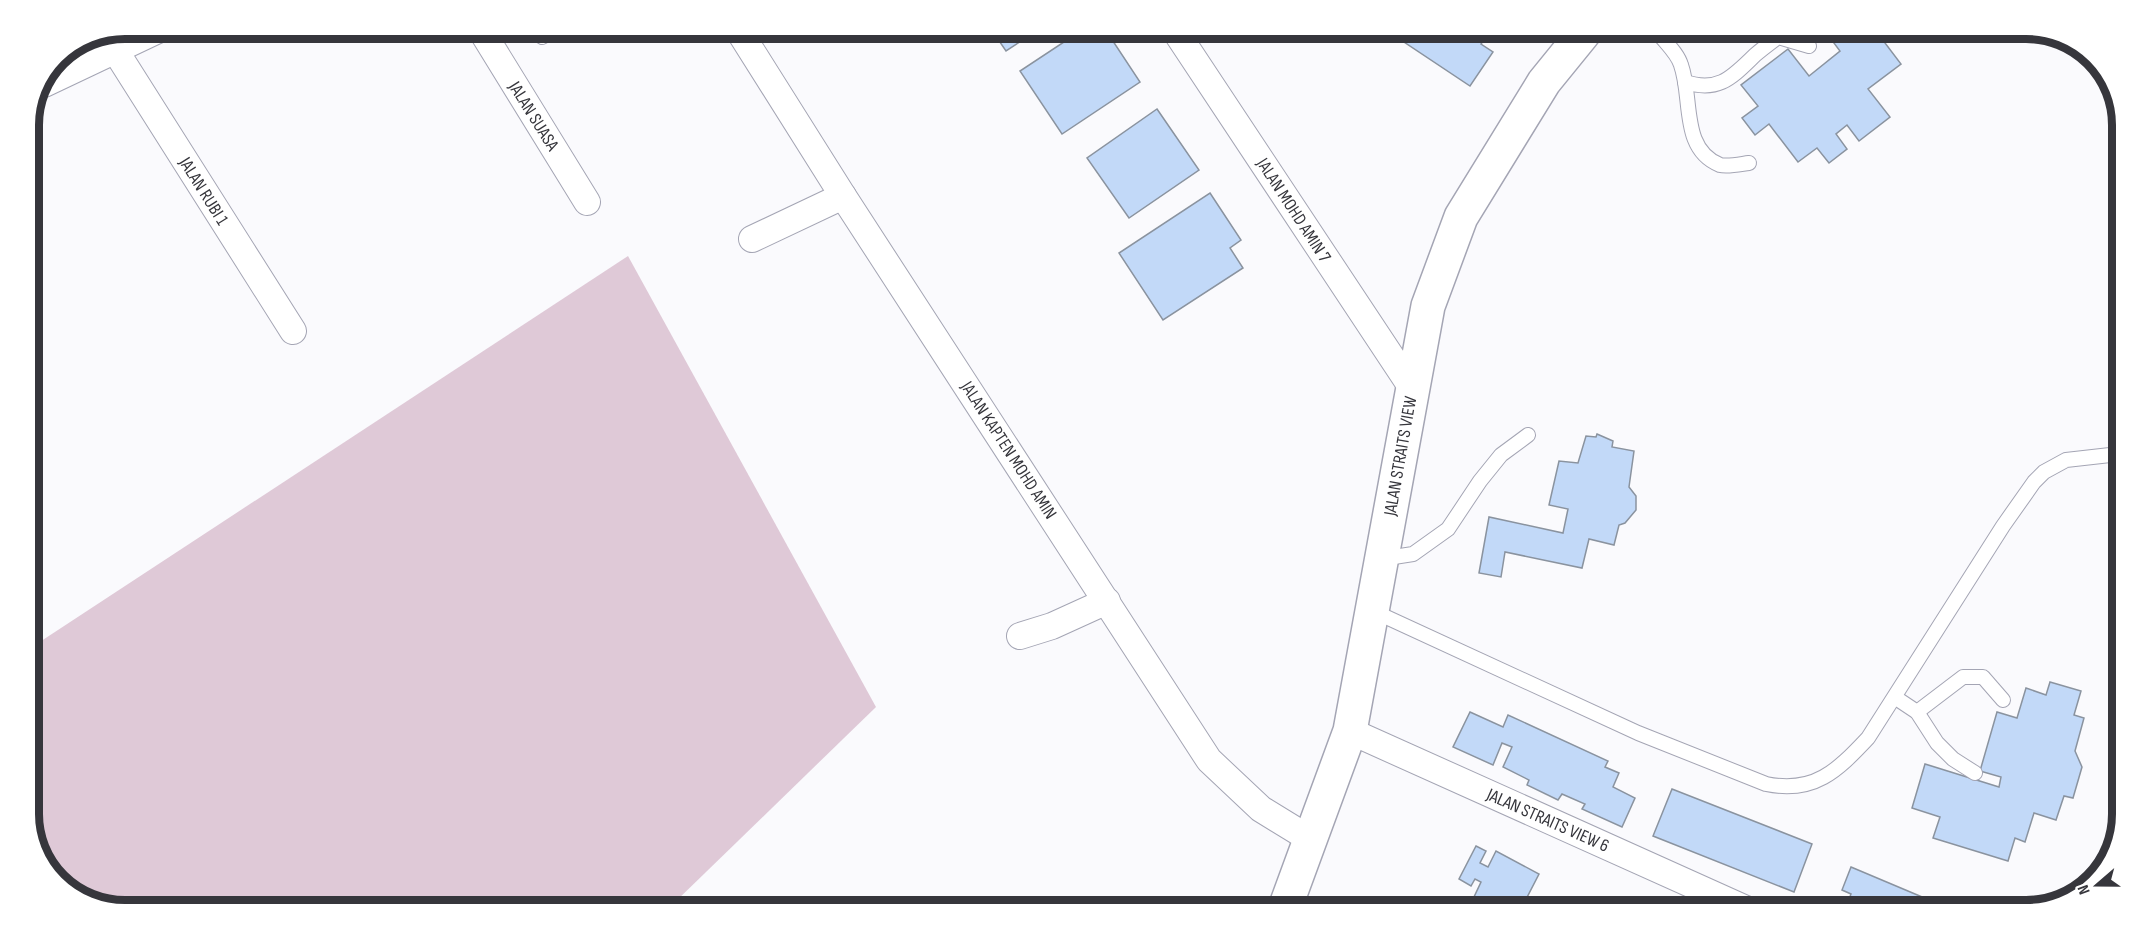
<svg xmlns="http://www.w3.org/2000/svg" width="2151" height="939" viewBox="0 0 2151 939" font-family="'Sofia Sans Condensed',sans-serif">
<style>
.green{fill:#dfc9d7}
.building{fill:#c2d9f8;stroke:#8a939f;stroke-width:1.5}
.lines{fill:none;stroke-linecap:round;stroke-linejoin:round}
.service-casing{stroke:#a4a5b4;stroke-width:16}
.minor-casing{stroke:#a4a5b4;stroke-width:28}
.tertiary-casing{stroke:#a4a5b4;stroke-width:36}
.service{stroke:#fff;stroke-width:14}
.minor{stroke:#fff;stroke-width:26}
.tertiary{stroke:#fff;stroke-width:33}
.labels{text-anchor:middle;stroke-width:5;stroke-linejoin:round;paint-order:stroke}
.street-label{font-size:18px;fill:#36363c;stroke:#fff}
.rim{fill:none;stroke:#36363c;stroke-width:8}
</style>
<rect width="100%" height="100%" fill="#fafafd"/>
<polygon class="green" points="628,256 876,707 672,905 88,903 48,872 29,821 29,649"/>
<g class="building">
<polygon points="993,32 1035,32 1006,51"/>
<polygon points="1079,32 1107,32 1140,82 1062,134 1020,71"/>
<polygon points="1410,33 1446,33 1450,36 1452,33 1488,34 1481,44 1493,52 1470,86 1404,42"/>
<polygon points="1828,35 1879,35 1901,64 1868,89 1890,117 1859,141 1847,125 1836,134 1847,149 1829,163 1817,148 1798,162 1769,124 1755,135 1742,118 1758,106 1741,85 1788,49 1809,76 1840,51"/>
<polygon points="1157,109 1199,170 1129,218 1087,158"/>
<polygon points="1210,193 1241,240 1230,248 1243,268 1163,320 1119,253"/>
<polygon points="1597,434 1613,441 1612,447 1634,451 1629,487 1636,496 1636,510 1625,523 1619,525 1614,545 1589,539 1582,568 1505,552 1501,577 1479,573 1489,517 1563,533 1568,509 1549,505 1559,461 1578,463 1586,436 1596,437"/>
<polygon points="2050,682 2081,691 2074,715 2084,718 2075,751 2082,767 2073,798 2064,796 2056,820 2034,813 2025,842 2015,838 2008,861 1933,838 1940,817 1912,808 1925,764 1999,787 2001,777 1980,771 1997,712 2017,718 2026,688 2046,695"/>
<polygon points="1470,712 1503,727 1508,715 1608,761 1605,767 1619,773 1613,787 1635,798 1622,827 1582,809 1585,804 1562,794 1558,800 1527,785 1529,780 1503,767 1512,747 1502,743 1493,765 1453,747"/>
<polygon points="1672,789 1812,844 1794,892 1653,836"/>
<polygon points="1476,846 1486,851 1480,863 1488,867 1496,851 1539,874 1521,909 1497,909 1474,897 1481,882 1475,879 1471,886 1459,879"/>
<polygon points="1851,867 1953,910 1845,910 1851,894 1842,890"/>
</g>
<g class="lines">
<g class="service-casing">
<g id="service">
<path d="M1659,34C1666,43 1678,54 1681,65C1693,98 1680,149 1720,165C1728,167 1741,164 1749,163"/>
<polyline points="542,37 555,30"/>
<path d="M1685,82C1719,93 1732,77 1755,55C1762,49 1770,43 1778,37L1809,46"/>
<polyline points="1381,559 1413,554 1448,529 1480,481 1501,455 1528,435"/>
<path d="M1373,611L1638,733L1766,784C1814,794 1837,771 1868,738L2003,526L2034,482L2044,472L2066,460L2119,454"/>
<polyline points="1896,698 1917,712 1937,743 1953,759 1975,773"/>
<polyline points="1917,712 1963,677 1983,677 2003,700"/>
</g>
</g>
<g class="minor-casing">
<g id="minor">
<polyline points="481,30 587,202"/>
<polyline points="739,31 843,196 1209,760 1261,809 1310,839"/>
<polyline points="1176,32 1412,388"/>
<polyline points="115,50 293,331"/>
<polyline points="44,84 160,29"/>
<polyline points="752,239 843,196"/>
<polyline points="1020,636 1052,626 1107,601"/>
<polyline points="1350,731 1746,909"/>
</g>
</g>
<g class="tertiary-casing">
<polyline id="tertiary" points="1285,908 1350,731 1428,306 1461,217 1544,82 1583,34"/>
</g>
<use href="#service" class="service"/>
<use href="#minor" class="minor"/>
<use href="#tertiary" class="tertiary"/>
</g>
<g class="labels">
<g class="street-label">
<text transform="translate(534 116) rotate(58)" y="6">JALAN SUASA</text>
<text transform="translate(204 191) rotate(58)" y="6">JALAN RUBI 1</text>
<text transform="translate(1294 210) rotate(57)" y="6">JALAN MOHD AMIN 7</text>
<text transform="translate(1009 450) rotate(57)" y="6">JALAN KAPTEN MOHD AMIN</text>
<text transform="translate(1400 456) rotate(-80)" y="6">JALAN STRAITS VIEW</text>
<text transform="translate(1548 820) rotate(24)" y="6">JALAN STRAITS VIEW 6</text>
</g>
</g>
<path d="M0 0H2151V939H0ZM125 39H2026A86 86 0 0 1 2112 125V814A86 86 0 0 1 2026 900H125A86 86 0 0 1 39 814V125A86 86 0 0 1 125 39Z" fill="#fff" fill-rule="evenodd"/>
<path class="rim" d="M125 39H2026A86 86 0 0 1 2112 125V814A86 86 0 0 1 2026 900H125A86 86 0 0 1 39 814V125A86 86 0 0 1 125 39Z"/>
<g transform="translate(2097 885) rotate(250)" stroke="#ffffff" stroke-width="4.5" paint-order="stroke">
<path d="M0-4.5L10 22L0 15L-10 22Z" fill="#36363c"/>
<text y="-9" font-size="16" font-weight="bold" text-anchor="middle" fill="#36363c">N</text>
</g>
</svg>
